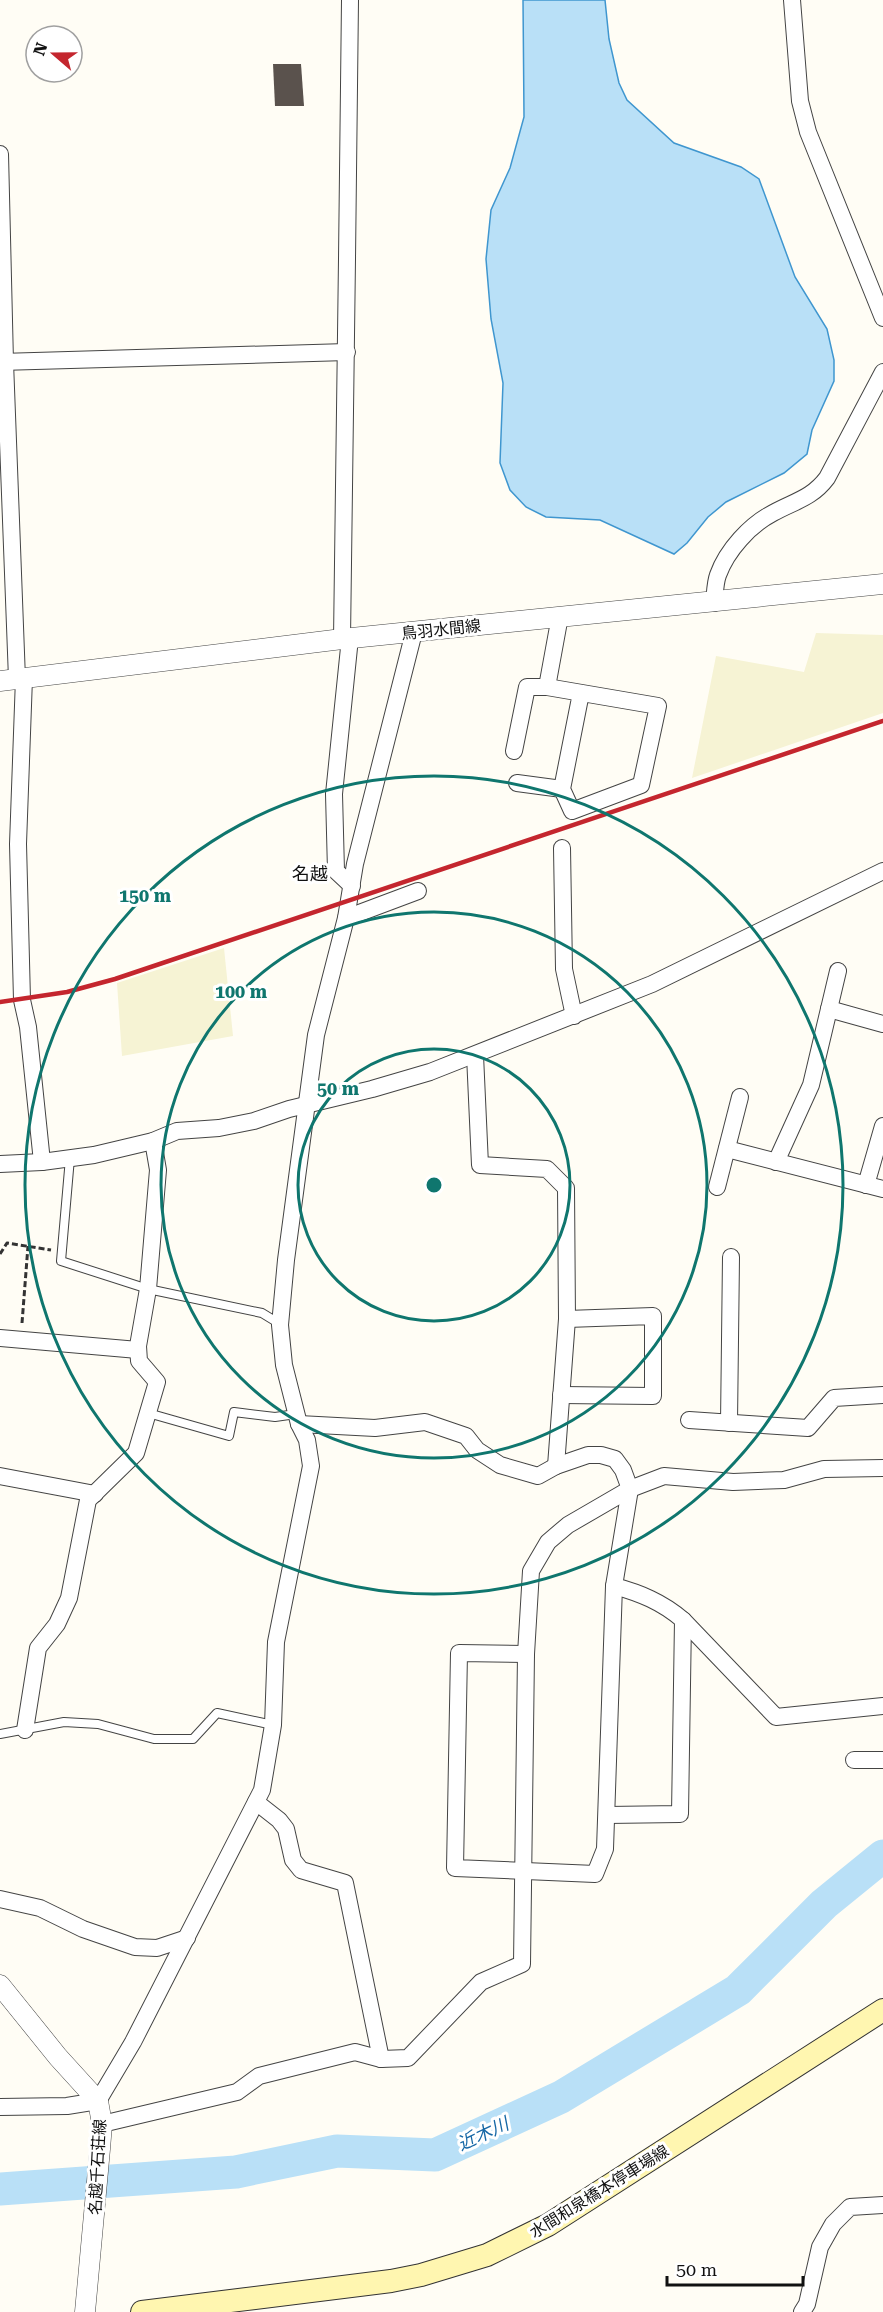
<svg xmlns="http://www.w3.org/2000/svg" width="883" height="2312" viewBox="0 0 883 2312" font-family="'Roboto Serif','Noto Sans JP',serif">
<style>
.farmland{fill:#f6f3d4}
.water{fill:#b9e0f7;stroke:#3f96cf;stroke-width:1.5}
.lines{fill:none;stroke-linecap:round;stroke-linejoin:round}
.river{stroke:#b9e0f7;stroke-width:33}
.building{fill:#5a524d}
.service-casing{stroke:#444;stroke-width:10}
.minor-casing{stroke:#444;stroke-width:18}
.tertiary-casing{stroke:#444;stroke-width:21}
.secondary-casing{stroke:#333;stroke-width:24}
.path{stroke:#333;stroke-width:3;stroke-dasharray:6 3;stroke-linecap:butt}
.service{stroke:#fff;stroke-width:8}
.minor{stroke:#fff;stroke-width:16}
.tertiary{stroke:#fff;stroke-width:20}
.secondary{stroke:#fff6b0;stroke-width:22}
.rail{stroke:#c4262e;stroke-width:4.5}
.ring{fill:none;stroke:#0f766e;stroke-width:3}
.labels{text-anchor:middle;stroke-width:6;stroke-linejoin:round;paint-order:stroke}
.street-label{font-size:16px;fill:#111;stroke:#fff}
.neighbourhood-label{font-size:18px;fill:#111;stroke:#fff}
.water-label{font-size:18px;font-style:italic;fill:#1768a6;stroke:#fff}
.centre{fill:#0f766e;stroke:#fff;stroke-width:3}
.ring-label{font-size:18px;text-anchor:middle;font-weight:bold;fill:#0f766e;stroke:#fff;stroke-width:6;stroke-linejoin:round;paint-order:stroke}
</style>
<rect width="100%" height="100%" fill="#fffdf5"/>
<g class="farmland">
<polygon points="816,633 883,635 883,713 692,778 716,656 804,672"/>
<polygon points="224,948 233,1036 122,1056 117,983"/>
</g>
<polygon class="water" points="523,0 605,0 609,39 619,83 627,100 674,143 741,167 759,179 795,277 827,329 834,360 834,381 812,430 807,454 784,473 726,502 708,517 687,543 674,554 600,520 546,517 526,507 510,490 500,463 503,383 491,319 486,259 491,210 510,168 524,117"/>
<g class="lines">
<polyline class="river" points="0,2189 236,2172 337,2151 435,2155 561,2097 738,1990 824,1904 883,1856"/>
</g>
<polygon class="building" points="273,64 301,64 304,106 275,106"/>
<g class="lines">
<g class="service-casing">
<g id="service">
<polyline points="70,1158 61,1261 148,1289 262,1313 280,1324"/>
<polyline points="148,1413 229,1436 234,1412 275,1417 296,1414"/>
<polyline points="0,1734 64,1722 98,1724 154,1739 193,1739 217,1713 273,1725"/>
</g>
</g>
<g class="minor-casing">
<g id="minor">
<polyline points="792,0 800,101 808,132 883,318"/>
<polyline points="0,154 5,362 17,679"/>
<polyline points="0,362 347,352"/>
<path d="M714,603C715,594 715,583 718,575C727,550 750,525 773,513C795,501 812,498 827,478L883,372"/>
<polyline points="350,638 334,794 336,871 352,886"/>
<path d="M342,639C346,426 347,213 350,0"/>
<polyline points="24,678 18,844 22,1000 28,1027 42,1162"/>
<polyline points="547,687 560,616"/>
<polyline points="514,751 527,687 547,687 658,706 641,785 572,811 562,789 581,693"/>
<polyline points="517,783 562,789"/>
<polyline points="562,848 564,969 574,1016"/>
<polyline points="346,918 418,891"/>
<polyline points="829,1009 883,1024"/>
<polyline points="475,1055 480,1165 547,1169 566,1188 567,1319 556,1466"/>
<polyline points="727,1149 883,1189"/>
<polyline points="776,1162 811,1085 838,971"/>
<polyline points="0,1164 42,1162 94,1155 153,1141 177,1131 219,1128 254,1121 289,1109 372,1089 430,1072 652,984 883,871"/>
<polyline points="866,1185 883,1126"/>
<polyline points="717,1187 740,1097"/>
<polyline points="0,1338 138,1350"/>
<polyline points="561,1395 653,1396 653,1316 567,1319"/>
<polyline points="689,1420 808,1428 834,1398 883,1395"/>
<polyline points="729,1423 731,1257"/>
<polyline points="299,1424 375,1428 425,1422 466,1436 477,1450 500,1465 538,1476 556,1466 588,1455 601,1455 615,1459 623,1470 630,1489 614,1586 605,1849 595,1874 455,1868 459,1653 526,1654"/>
<polyline points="0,1476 95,1494"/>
<polyline points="683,1620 776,1717 883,1706"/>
<polyline points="25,1730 38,1648 57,1624 69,1598 88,1500 136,1453 157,1382 139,1361 138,1346 148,1289 158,1170 153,1141"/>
<polyline points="854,1760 883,1760"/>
<polyline points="256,1802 279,1820 286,1829 293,1860 301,1870 345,1883 381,2059"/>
<path d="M607,1815L680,1814L683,1620C662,1602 640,1593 614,1586"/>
<polyline points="0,1899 40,1908 83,1929 135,1947 157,1948 187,1938"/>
<polyline points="0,2107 67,2106 98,2101 133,2042 262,1790 273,1725 276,1642 311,1466 307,1440 299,1424 284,1365 280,1325 286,1260 316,1035 346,918 355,864 414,632"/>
<polyline points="102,2124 237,2092 259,2076 355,2052 381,2059 408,2058 481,1982 522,1964 526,1654 531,1571 548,1542 568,1525 630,1489 664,1476 733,1482 784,1480 824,1469 883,1468"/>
<polyline points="802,2312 807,2304 820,2247 833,2224 850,2207 883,2205"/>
</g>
</g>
<g class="tertiary-casing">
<g id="tertiary">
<polyline points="0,681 342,639 883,584"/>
<polyline points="0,1985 58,2057 98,2101 102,2124 100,2149 85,2312"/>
</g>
</g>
<g class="secondary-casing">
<polyline id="secondary" points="142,2312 391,2281 421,2275 487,2255 548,2225 883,2010"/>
</g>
<g class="path">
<polyline points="0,1254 7,1243 51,1250"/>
<polyline points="22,1323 28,1246"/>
</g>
<use href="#service" class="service"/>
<use href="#minor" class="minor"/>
<use href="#tertiary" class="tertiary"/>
<use href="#secondary" class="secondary"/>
<polyline class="rail" points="0,1002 67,992 115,979 883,721"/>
</g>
<g class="ring">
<circle cx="434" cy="1185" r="136"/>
<circle cx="434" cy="1185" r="273"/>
<circle cx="434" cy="1185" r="409"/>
</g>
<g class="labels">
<g class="street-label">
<text transform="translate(441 629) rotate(-6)" y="6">鳥羽水間線</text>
<text transform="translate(97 2167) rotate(-87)" y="6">名越千石荘線</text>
<text transform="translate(599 2191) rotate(-32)" y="6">水間和泉橋本停車場線</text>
</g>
<g class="neighbourhood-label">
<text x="310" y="880">名越</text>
</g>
<g class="water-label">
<text transform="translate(483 2134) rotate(-25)" y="6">近木川</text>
</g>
</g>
<circle cx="434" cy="1185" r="9" class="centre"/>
<g class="ring-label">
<text x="145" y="902">150 m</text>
<text x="241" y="998">100 m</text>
<text x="338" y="1095">50 m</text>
</g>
<g transform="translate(54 54) rotate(290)"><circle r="28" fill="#ffffff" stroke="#a0a0a0" stroke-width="1.5"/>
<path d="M0-4.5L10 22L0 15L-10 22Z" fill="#c4262e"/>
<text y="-9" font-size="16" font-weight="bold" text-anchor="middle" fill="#111111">N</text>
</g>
<path d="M667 2276v9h136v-9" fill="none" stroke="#111111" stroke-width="3"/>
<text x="676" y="2276" font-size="18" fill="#111111" stroke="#ffffff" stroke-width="4.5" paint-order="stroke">50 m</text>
</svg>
